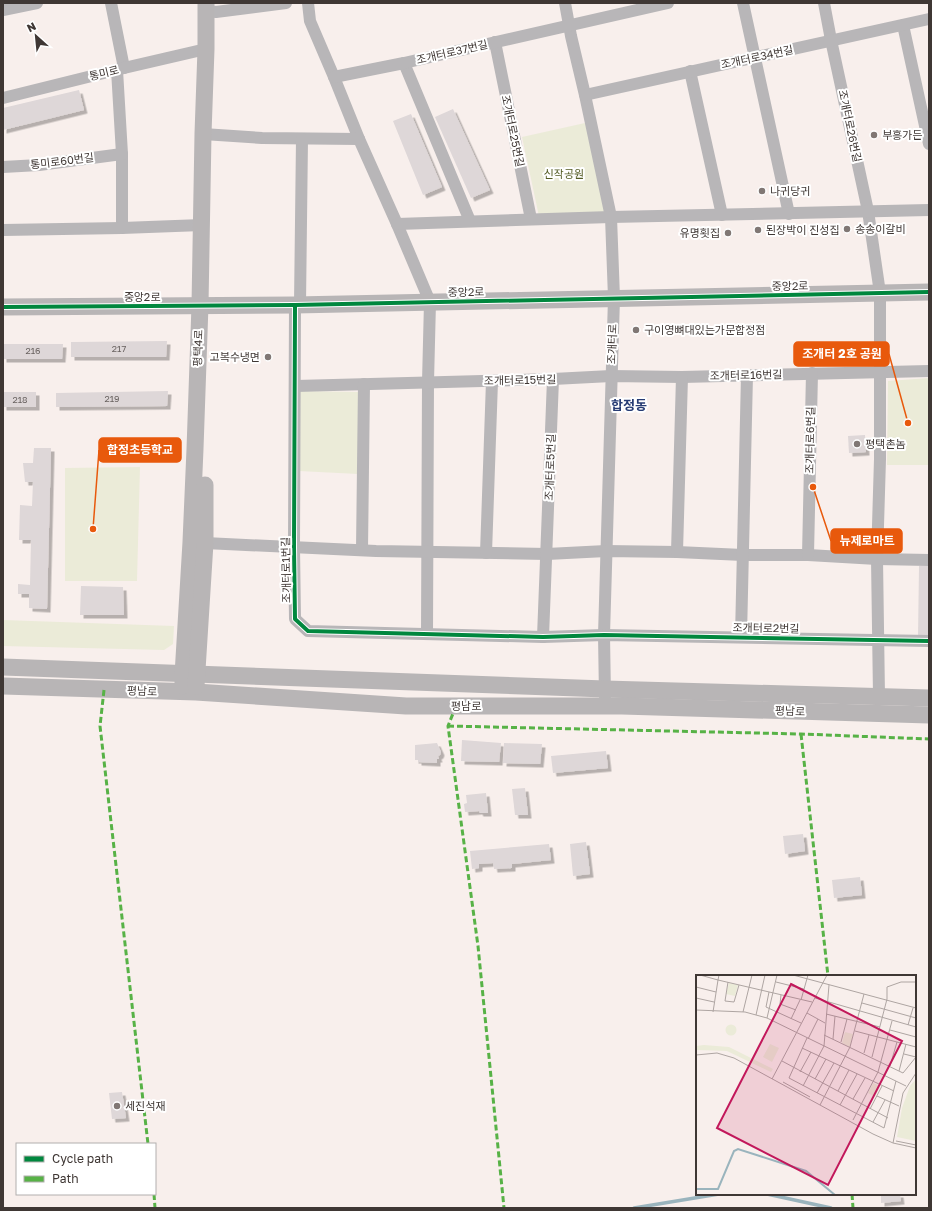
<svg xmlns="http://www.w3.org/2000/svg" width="932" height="1211" viewBox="0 0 932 1211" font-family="'Golos Text','Noto Sans KR',sans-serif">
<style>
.green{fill:#ebebd8}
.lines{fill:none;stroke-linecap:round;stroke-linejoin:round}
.stream{stroke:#9ab4bd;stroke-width:3.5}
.building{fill:#ded7d8;filter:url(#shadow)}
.street{stroke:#b8b6b8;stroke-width:12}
.secondary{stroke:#b8b5b6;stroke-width:17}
.quiet{stroke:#57b246;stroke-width:3;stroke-dasharray:6 3;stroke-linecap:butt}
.cycleway-casing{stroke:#fff;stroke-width:6}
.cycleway{stroke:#00873e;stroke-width:4}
.poi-dot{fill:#807774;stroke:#fff;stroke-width:1.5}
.labels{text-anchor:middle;stroke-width:4;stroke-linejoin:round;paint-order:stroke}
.number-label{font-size:9px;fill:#696260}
.street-label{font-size:11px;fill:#3f3734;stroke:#fff}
.poi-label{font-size:11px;fill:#3f3734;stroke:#fff;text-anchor:start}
.park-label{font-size:11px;fill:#535b23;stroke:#fff}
.quarter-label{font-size:13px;font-weight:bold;fill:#273c74;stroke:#fff}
.inset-river{fill:none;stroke:#9ab4bd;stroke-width:2}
.inset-road{fill:none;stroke:#aea5a2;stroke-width:1}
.view{fill:#c2185b;fill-opacity:0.15;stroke:#c2185b;stroke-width:2}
.inset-edge{fill:none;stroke:#3f3734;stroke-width:2}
.leader{fill:none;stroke:#e8590c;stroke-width:1.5}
.callout-dot{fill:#e8590c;stroke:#fff;stroke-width:1.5}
.callout{fill:#e8590c;stroke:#e8590c;stroke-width:1.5}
.callout-label{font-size:12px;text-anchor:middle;font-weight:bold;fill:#fff}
</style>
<defs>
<filter id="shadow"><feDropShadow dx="3.5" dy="3.5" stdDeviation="0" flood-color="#0004"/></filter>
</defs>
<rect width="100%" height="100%" fill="#f8efec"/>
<g class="green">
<polygon points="585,123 607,214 540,221 522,137"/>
<polygon points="929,378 929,465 887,465 888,381"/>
<polygon points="299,391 359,392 358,474 299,471"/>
<polygon points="140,467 137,581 65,581 65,468"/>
<polygon points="3,620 174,626 173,644 164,650 3,646"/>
</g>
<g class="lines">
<g class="stream">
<polyline points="767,1194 831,1208"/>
<polyline points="634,1208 719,1194"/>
</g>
</g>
<g class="building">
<polygon points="79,90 84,110 3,130 3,108"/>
<polygon points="453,109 490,190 471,198 435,117"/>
<polygon points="411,114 442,187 423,195 393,121"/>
<polygon points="167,341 166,357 71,357 71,342"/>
<polygon points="3,344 63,344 62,359 3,359"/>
<polygon points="168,391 167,406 56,407 56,393"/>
<rect x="3" y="392" width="33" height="15"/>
<polygon points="865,435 866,452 849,453 848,436"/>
<polygon points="34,448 51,448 47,609 29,608 29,594 18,594 18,584 30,585 31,540 19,540 20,505 32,506 33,482 25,482 23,463 33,463"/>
<polygon points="919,566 929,566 929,638 918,638"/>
<polygon points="81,586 123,587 124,615 80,615"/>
<polygon points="462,740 501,743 499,762 461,761"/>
<polygon points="437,743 441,752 440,755 438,756 439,759 437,759 437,763 418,762 418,760 415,760 415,745"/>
<polygon points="504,743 542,744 540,764 503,763"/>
<polygon points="606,751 608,768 553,773 551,756"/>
<polygon points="525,788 528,815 515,815 512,789"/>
<polygon points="486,793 488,813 480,813 479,811 465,812 464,804 467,803 466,795"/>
<polygon points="803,834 805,851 785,854 783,836"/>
<polygon points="586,842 590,874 573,876 570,844"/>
<polygon points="549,844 551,860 512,864 512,868 494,869 493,863 479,864 479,868 472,869 470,851"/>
<polygon points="860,877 862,895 834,898 832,880"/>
<polygon points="122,1092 126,1118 112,1119 109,1093"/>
<polygon points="881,1194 900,1194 901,1201 881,1203"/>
</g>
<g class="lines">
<g class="street">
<polyline points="111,3 124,68"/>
<polyline points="308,3 310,21 334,77 359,139 397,224 430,302 428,382 427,634"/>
<polyline points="565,3 571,36 585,95 611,217 614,298 604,635 605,697"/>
<polyline points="743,3 789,214"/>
<polyline points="824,3 831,40 868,211 880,293 880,459 877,559 879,696"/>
<polyline points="3,10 37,3"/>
<polyline points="206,11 216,12 286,3"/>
<polyline points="903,25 929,144"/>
<polyline points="495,42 531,219"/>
<polyline points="404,63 470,221"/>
<polyline points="117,70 122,154 122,228"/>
<polyline points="690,71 722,215"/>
<polyline points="334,77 404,63 668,3"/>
<polyline points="585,95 929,19"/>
<polyline points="3,98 124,68 206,49"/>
<polyline points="203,134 262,138 359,139"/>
<polyline points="3,167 39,165 122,154"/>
<polyline points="397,224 611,217 929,210"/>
<polyline points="3,230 122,228 202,225"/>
<polyline points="300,304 302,139"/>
<polyline points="295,305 294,547 295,619 308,631 543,637 604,635 929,641"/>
<polyline points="296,386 553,379 611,376 682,377 929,371"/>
<polyline points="205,543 376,551 547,554 606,551 677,552 743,555 808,555 877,559 929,560"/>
<polyline points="362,550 364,384"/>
<polyline points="677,552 682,377"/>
<polyline points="486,553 492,381"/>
<polyline points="808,555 812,373"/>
<polyline points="741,636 747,375"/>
<polyline points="543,637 553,379"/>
</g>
<g class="secondary">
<polyline points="3,307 295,305 929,292"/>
<polyline points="3,667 605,689 929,698"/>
<polyline points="3,686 196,692 406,706 622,706 929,715"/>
<polyline points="183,686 183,675 191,542 195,449 200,305 203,134 206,49 206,3"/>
<polyline points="196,686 205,543 205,485"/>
</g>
<g class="quiet">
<polyline points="104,690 100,726 148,1144"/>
<polyline points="456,706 448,726 478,946 504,1208"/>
<polyline points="448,726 801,734 929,739"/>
<polyline points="801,734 828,976"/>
<polyline points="154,1194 155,1208"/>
<polyline points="852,1194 853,1208"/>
</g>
<g class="cycleway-casing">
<g id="cycleway">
<polyline points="295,305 294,547 295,619 308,631 543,637 604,635 929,641"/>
<polyline points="3,307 295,305 929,292"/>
</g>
</g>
<use href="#cycleway" class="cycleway"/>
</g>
<g class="poi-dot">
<circle cx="874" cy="135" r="4"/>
<circle cx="762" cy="191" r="4"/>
<circle cx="847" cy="229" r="4"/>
<circle cx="758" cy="230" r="4"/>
<circle cx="728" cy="233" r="4"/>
<circle cx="636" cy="330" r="4"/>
<circle cx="268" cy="357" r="4"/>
<circle cx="857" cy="444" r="4"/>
<circle cx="117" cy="1106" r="4"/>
</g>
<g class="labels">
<g class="number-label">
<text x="119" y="352">217</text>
<text x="33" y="354">216</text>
<text x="112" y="402">219</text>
<text x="20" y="403">218</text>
</g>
<g class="street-label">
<text transform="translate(452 52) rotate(-13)" y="4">조개터로37번길</text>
<text transform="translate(757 57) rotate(-12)" y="4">조개터로34번길</text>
<text transform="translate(104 73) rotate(-14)" y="4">통미로</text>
<text transform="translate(850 126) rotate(78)" y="4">조개터로26번길</text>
<text transform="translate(513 131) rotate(78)" y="4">조개터로25번길</text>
<text transform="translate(62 161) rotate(-7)" y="4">통미로60번길</text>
<text transform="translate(790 286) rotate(-1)" y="4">중앙2로</text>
<text transform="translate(466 292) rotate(-1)" y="4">중앙2로</text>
<text x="142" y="301">중앙2로</text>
<text transform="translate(612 344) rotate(-88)" y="4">조개터로</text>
<text transform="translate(198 348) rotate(-88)" y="4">평택4로</text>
<text transform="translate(746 375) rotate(-1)" y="4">조개터로16번길</text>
<text transform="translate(520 380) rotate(-1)" y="4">조개터로15번길</text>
<text transform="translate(810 440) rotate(-89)" y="4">조개터로6번길</text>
<text transform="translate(550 467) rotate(-88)" y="4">조개터로5번길</text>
<text transform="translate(286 570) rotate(-91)" y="4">조개터로1번길</text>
<text transform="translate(766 628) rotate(1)" y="4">조개터로2번길</text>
<text transform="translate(142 691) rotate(2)" y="4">평남로</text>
<text x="466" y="710">평남로</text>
<text transform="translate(790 711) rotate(2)" y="4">평남로</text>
</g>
<g class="poi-label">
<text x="882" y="139">부흥가든</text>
<text x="770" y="195">나귀당귀</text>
<text x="855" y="233">송송이갈비</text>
<text x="766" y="234">된장박이 진성집</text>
<text x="720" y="237" text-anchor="end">유명횟집</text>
<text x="644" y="334">구이영뼈대있는가문합정점</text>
<text x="260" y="361" text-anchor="end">고복수냉면</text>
<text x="865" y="448">평택촌놈</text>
<text x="125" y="1110">세진석재</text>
</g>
<g class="park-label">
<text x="564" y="178">신작공원</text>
</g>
<g class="quarter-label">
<text x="629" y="410">합정동</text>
</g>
</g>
<g transform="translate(696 975)">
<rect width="220" height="220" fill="#f8efec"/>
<path d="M33,8L42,10L39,21L30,19ZM29.5 55a5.5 5.5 0 1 1 11 0a5.5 5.5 0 1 1-11 0ZM149,57L157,59L154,72L146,68ZM74,69L83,73L76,87L67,82ZM8,70L33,72L77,94L75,97L31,76L0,75V71ZM220,104V166L201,162L206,133L214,111ZM177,108L184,111L179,122L172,118Z" fill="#ebebd8"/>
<path class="inset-river" d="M0,214H22L38,176L42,174L110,196L139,220"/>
<path class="inset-road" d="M4,0L22,5L17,37M23,0L22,5L116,27M97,0L220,33M32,7L29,26L38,27L43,10M80,7L108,14M0,12L20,17M73,17L70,32L105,48M85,20L84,29L100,35M0,23L18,27M119,23L220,52M105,25L112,0M166,28L220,43M0,35L49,37L71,43L210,111M47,37L56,0M111,38L129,48M130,39L184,52M60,40L69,0M71,43L81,0M95,44L104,25M212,50L217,33M194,55L220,62M159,56L220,72M128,60L207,98L220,82M111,63L93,103L188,153L200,106M112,64L122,44M137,64L139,41M145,67L151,44M106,73L198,116M168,78L173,60M208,79L220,82M0,80L21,78L38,83L177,159L197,168L220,173M176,82L191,24V12L205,7H220M86,86L192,143M194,91L201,67M203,96L210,69M104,97L115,77M76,104L131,0M119,104L130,84M87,107L114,122M107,111L128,71L133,10M142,116L153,95M121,118L138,88M181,121L203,131M157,124L169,103M124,130L154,72L168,19M144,130L161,99M174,134L186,111M157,145L182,97L196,46M177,147L189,125M200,166L220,170M197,168L207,118L220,98"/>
<path class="view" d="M95,9L206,66L132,210L21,153Z"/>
<rect width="220" height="220" class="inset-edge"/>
</g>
<path class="leader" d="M908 423L889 354M93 529L99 450M813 487L831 541"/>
<g class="callout-dot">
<circle cx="908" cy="423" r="4"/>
<circle cx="93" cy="529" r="4"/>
<circle cx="813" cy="487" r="4"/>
</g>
<g class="callout">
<rect x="794" y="342" width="95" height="24" rx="4"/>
<rect x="99" y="438" width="82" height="24" rx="4"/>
<rect x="831" y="529" width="71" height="24" rx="4"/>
</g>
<g class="callout-label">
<text x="842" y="358">조개터 2호 공원</text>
<text x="140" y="454">합정초등학교</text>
<text x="867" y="545">뉴제로마트</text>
</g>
<rect width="932" height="1211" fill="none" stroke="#3f3734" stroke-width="8"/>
<rect x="16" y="1143" width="140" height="52" fill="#ffffff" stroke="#b2afae"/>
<rect x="24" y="1156" width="20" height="6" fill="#00873e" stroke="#b2afae"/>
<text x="52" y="1163" font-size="12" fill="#3f3734">Cycle path</text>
<rect x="24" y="1176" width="20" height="6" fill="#57b246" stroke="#b2afae"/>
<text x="52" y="1183" font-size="12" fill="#3f3734">Path</text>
<g transform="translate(36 36) rotate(333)" stroke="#ffffff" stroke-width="3" paint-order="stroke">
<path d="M0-3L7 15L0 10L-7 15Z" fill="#3f3734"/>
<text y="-6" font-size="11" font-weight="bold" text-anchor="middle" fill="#3f3734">N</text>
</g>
</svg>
